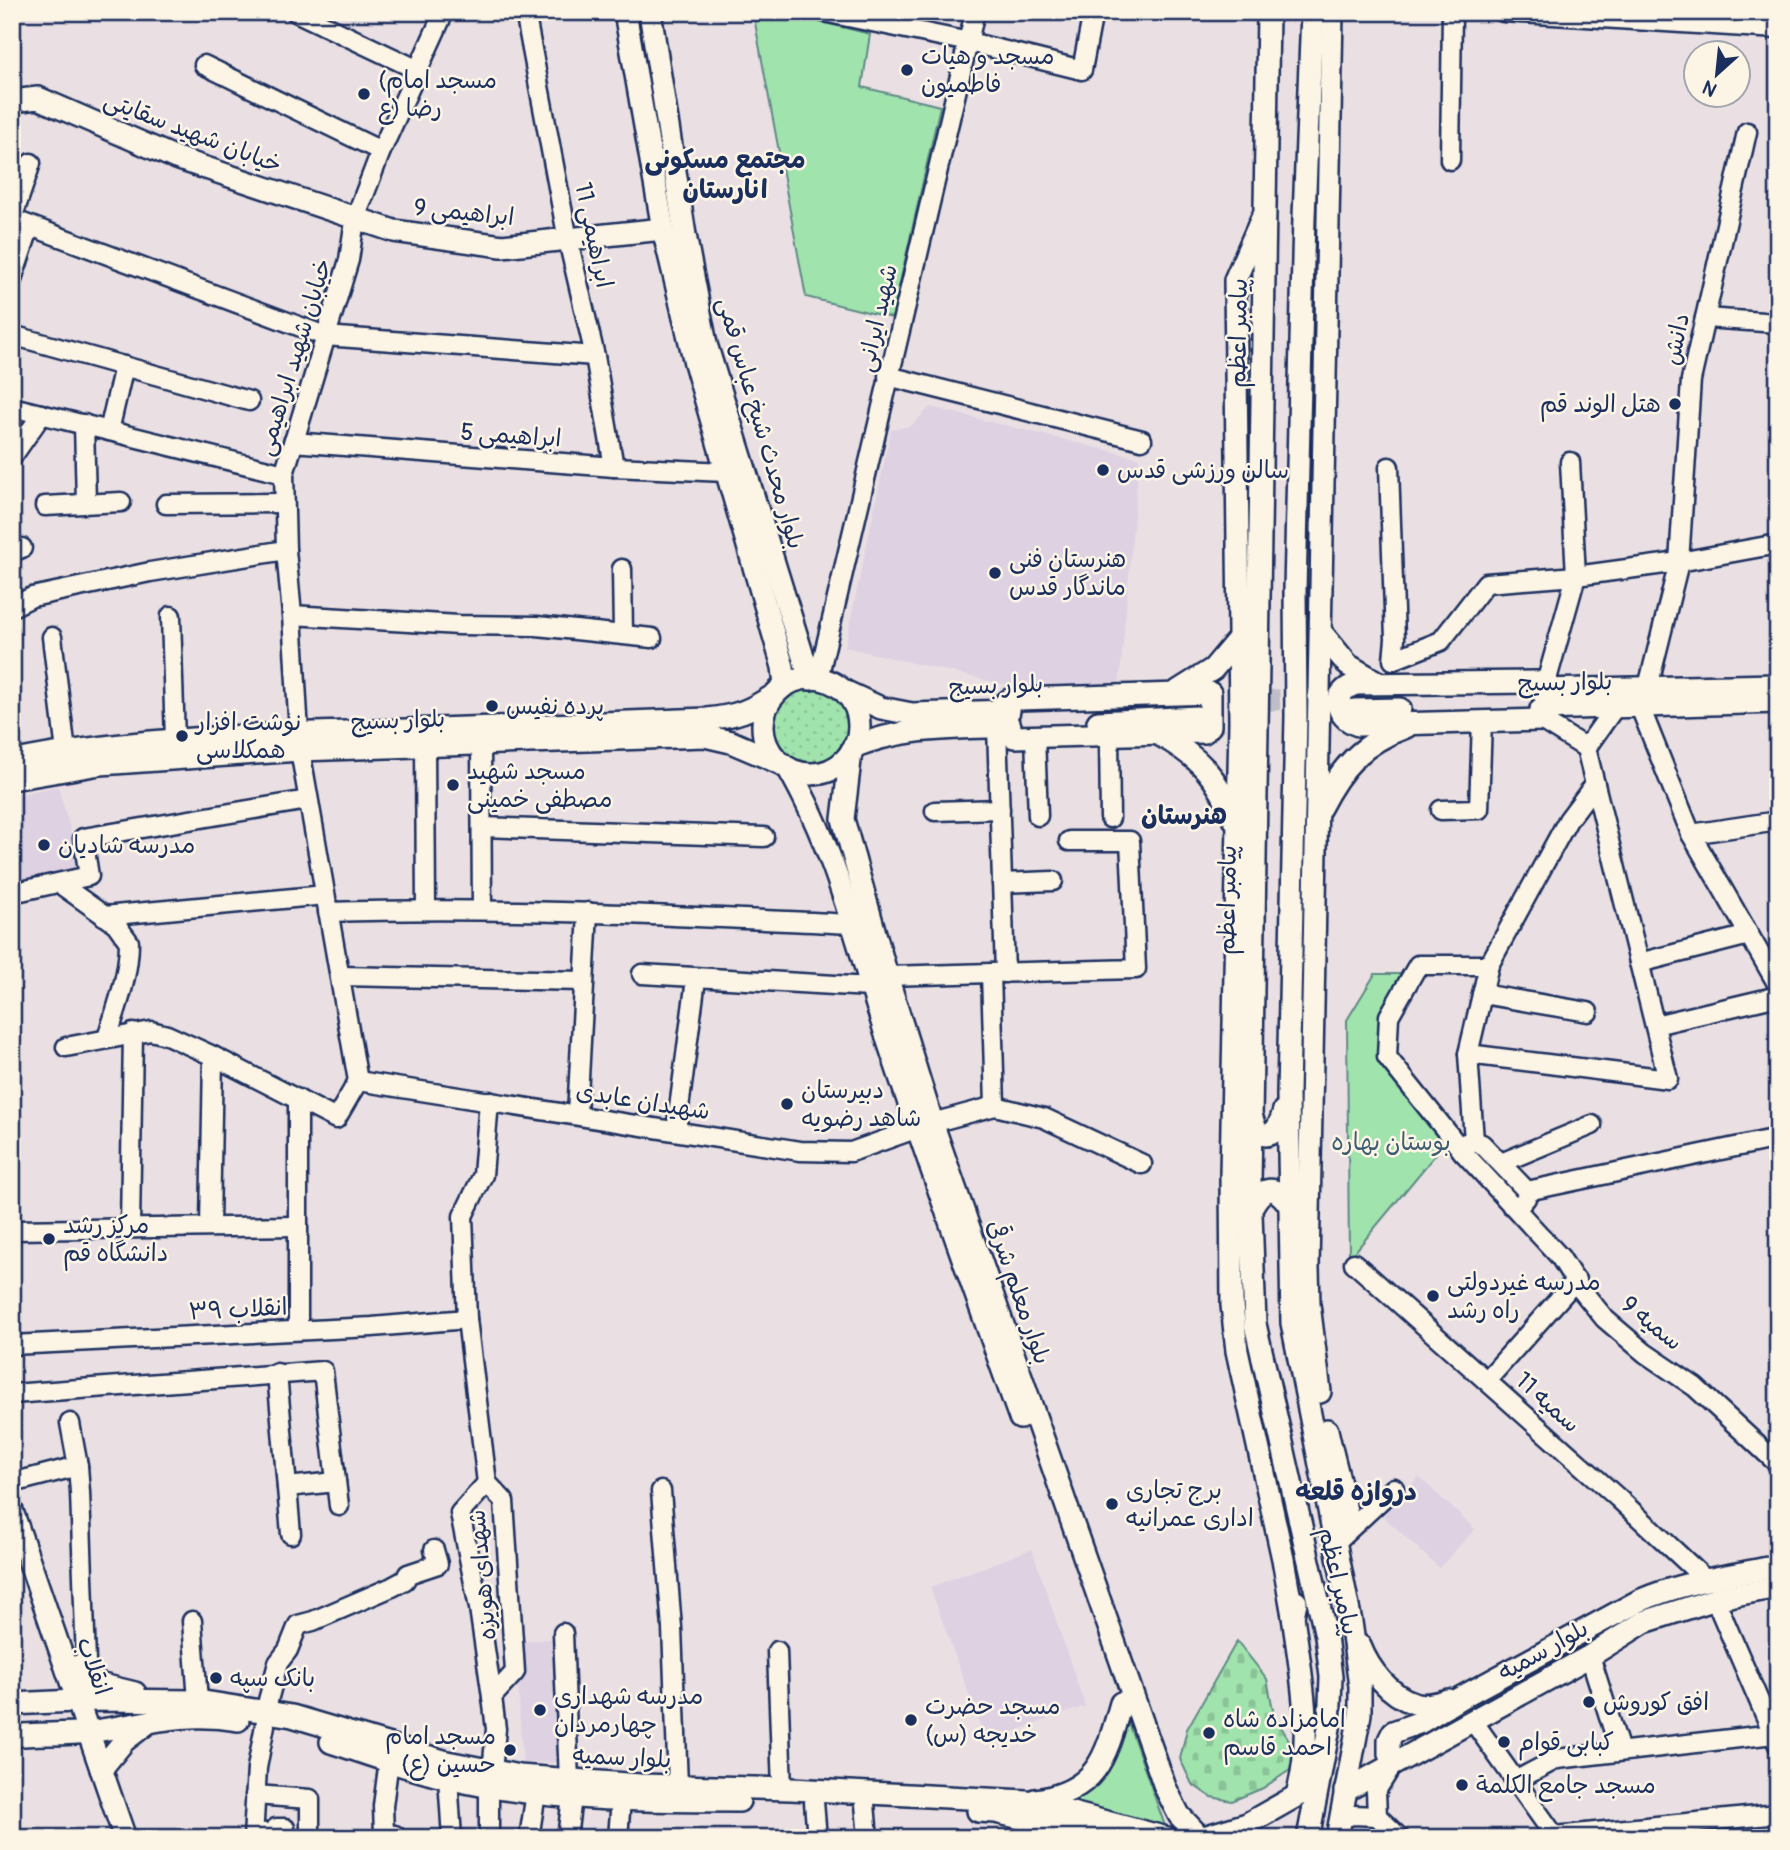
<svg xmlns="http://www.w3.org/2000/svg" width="1790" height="1850" viewBox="0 0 1790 1850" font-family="Pangolin,'Playpen Sans Arabic',sans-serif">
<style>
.built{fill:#ddd1e2}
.grass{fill:url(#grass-dots);stroke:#5e8986;stroke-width:2}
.cemetery{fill:url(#cemetery-stones);stroke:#5e8986;stroke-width:2}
.park{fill:#a1e3ad;stroke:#5e8986;stroke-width:2}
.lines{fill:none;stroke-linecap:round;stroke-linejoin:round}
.major-tunnel{stroke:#c1bdc8;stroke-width:21;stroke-dasharray:21 10;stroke-linecap:butt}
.minor-casing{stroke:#1b2f5e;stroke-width:23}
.major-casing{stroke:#1b2f5e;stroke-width:26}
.minor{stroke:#fcf5e5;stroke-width:18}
.major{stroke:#fcf5e5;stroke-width:21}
.poi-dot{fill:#1b2f5e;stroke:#fcf5e5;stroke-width:2.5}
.labels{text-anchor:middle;stroke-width:5;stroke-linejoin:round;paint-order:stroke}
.poi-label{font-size:24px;fill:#1b2f5e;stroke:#fcf5e5;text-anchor:start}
.street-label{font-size:24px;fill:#1b2f5e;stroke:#fcf5e5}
.park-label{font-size:24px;fill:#3c5c72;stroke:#fcf5e5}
.neighbourhood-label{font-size:26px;font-weight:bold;fill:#1b2f5e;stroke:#fcf5e5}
</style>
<defs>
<pattern id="grass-dots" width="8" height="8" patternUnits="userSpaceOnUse" patternTransform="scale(1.75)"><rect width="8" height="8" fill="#a1e3ad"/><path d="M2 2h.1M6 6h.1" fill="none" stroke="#8ac397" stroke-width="1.8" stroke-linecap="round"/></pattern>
<pattern id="cemetery-stones" width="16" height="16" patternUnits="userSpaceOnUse" patternTransform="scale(1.75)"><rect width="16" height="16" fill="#a1e3ad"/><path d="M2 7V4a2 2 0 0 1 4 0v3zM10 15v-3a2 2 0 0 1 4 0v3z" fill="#8ac397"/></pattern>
</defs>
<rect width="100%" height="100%" fill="#eae0e3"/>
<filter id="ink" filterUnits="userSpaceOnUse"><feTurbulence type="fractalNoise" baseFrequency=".0143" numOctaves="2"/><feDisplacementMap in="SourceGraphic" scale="14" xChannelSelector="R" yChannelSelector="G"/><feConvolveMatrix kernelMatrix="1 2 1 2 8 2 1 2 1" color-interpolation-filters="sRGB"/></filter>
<g filter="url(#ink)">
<g class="built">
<polygon points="930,407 1139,458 1119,689 1041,693 845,647 891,430 911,426"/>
<polygon points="58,786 81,870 23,887 12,855 12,796"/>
<polygon points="1419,1477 1475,1529 1439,1568 1383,1516"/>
<polygon points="1032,1549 1085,1706 991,1740 985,1739 930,1587"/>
<polygon points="559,1638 563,1762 523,1763 520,1725 517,1642"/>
</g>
<circle class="grass" cx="811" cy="726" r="40"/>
<polygon class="cemetery" points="1237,1641 1267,1679 1274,1715 1302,1762 1263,1788 1232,1801 1211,1797 1192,1784 1180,1759 1187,1729"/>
<g class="park">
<polygon points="753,12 780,12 870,34 862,87 940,106 892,318 806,297"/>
<polygon points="1375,974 1407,974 1380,1060 1445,1143 1349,1259 1347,1020"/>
<polygon points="1121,1703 1169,1837 1051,1798 1083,1783"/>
</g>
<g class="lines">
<polyline class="major-tunnel" points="1197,704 1355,696"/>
<g class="minor-casing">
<g id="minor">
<polyline points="296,12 416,69"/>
<polyline points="525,12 568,240 595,356 614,467"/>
<polyline points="824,12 969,42 1082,70 1093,12"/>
<polyline points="1503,12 1778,29"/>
<polyline points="204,65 381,151"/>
<polyline points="1450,160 1452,12"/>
<polyline points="31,163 12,219 325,336 595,356"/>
<polyline points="12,280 30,226"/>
<polyline points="1705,318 1778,323"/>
<polyline points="12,335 249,401"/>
<polyline points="888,376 1142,440"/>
<polyline points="12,407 284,474"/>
<polyline points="84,424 86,503"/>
<polyline points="109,431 124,366"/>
<polyline points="293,442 614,467 726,472"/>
<polyline points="12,457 42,414"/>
<polyline points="1389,467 1395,639 1393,660 1441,641 1486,583 1576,576 1679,562 1778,544"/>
<polyline points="166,504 284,503"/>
<polyline points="45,506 121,502"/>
<polyline points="12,552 22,548"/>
<polyline points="622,569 623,634"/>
<polyline points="12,607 32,597 150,572 286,550"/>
<polyline points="292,615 459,625 537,626 652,638"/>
<polyline points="171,616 175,741"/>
<polyline points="52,637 66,752"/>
<polyline points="818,679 975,12"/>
<polyline points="1546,683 1576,576 1570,462"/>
<polyline points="1648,687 1679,562 1691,380 1747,132"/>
<polyline points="1640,707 1691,834 1778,985"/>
<polyline points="1541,720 1586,748"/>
<polyline points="997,727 1005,973"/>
<polyline points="1109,735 1110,818"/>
<polyline points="1035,737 1038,816"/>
<polyline points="481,743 482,910"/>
<polyline points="425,745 426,908"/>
<polyline points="1586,748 1615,707"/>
<polyline points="1441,810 1479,809 1482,721"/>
<polyline points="935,811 1000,809"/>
<polyline points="482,827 764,837"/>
<polyline points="1691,834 1778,821"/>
<polyline points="1002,883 1053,881"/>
<path d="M60,884L116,924L129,942C129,975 117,1007 107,1038"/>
<polyline points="12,893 89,876 83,838 308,800"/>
<path d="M328,912C504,906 678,916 853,924"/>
<polyline points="104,916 325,895"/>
<polyline points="1639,963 1749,935"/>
<polyline points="991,973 995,1106"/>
<polyline points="642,974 870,987"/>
<polyline points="340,976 583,981"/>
<polyline points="887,976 1136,969 1130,841 1069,841"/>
<polyline points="1482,994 1588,1012"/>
<polyline points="1655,1025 1778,996"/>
<polyline points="66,1047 151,1031 167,1035 213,1056 336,1119 358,1081"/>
<polyline points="1468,1054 1668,1079 1586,748"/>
<polyline points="358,1081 300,750 292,615 286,550 284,474 349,260 355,219 381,151 444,12"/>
<polyline points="358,1081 800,1151 851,1152 932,1123 995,1106 1044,1118 1142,1164"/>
<polyline points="489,1101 483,1175 463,1216 467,1319 487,1483 504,1501 515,1672 492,1697"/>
<polyline points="577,1115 588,912"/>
<polyline points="676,1131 696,979"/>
<polyline points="1474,1141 1468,1054 1489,965 1568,820 1595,784"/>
<polyline points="1463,1152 1387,1057 1389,1016 1418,965 1489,965"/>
<polyline points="1501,1163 1592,1125"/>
<polyline points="1527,1191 1778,1138"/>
<polyline points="1511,1205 1520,1205 1526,1198 1527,1191 1482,1144 1474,1141 1465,1143 1463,1152 1560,1257 1579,1287 1605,1319 1645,1353 1695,1387 1778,1464"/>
<polyline points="210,1226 213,1056"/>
<polyline points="130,1228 133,1033"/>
<polyline points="12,1230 297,1226"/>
<polyline points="1354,1263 1618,1498 1706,1580"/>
<polyline points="298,1330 298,1099"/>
<polyline points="12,1345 372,1327 467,1319"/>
<polyline points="277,1373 291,1534"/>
<polyline points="1487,1380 1576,1280"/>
<polyline points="12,1394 323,1371 339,1506"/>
<polyline points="12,1483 78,1466"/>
<polyline points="487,1483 460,1513 479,1608 492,1697 496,1729 492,1772"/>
<polyline points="287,1487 336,1482"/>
<polyline points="661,1491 672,1628 678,1786"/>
<polyline points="1337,1541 1394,1488"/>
<polyline points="1715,1599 1778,1745"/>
<polyline points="192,1621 198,1701"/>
<polyline points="563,1633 569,1781"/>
<polyline points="777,1651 782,1789"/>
<polyline points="1590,1656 1620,1751"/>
<polyline points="67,1668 86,1662 80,1492 78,1466 70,1423"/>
<polyline points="265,1712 278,1663 288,1650 298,1625 313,1621 392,1587 405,1580 408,1574 438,1564 434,1550"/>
<polyline points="1473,1721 1556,1838"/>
<polyline points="389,1760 383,1806 384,1834 395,1835 395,1838"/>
<polyline points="448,1778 452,1838"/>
<polyline points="1515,1781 1557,1759 1774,1734"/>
<polyline points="255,1795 310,1799 310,1838"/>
<polyline points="814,1802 817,1838"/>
<polyline points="865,1804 868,1838"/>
<polyline points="1377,1816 1376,1791 1393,1764"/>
<polyline points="1377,1816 1400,1838"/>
<polyline points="1340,1819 1353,1815 1377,1816"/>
<polyline points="254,1832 276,1834 276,1828 285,1828"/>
<polyline points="489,1835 489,1785"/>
<polyline points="1555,1836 1778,1814"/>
<polyline points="253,1838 257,1768 265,1725"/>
<polyline points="529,1838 536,1793"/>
<polyline points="567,1838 572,1797"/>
<polyline points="618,1838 621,1799"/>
</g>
</g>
<g class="major-casing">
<g id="major">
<polyline points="625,12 663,229 695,363 783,667 785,685"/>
<polyline points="650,12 685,235 706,344 810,679"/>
<polyline points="1268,12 1250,1185 1255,1324 1326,1636 1331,1677 1329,1728 1308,1838"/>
<polyline points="1312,12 1304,217 1295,590 1296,716 1288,1095 1292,1323 1351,1622 1360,1686 1360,1714 1337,1838"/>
<polyline points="12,101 38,98 176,158 394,231 502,246 663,229"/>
<polyline points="1262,218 1235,280 1240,721 1231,1175 1232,1305 1237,1351 1283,1559 1293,1616"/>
<polyline points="1321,632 1348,665 1377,682"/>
<circle cx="811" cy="726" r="48"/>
<polyline points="1539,690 1778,685"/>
<polyline points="844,691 881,708 912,714 1009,711"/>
<polyline points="1178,691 1213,669 1239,638"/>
<polyline points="1541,709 1778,702"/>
<path d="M1552,709L1541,720L1358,725C1334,717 1331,692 1356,684L1535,682L1546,683L1553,690"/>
<polyline points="1354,710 1400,709"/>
<polyline points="995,712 1009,700 1019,699 1210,693 1210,726 1204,732 1014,737 997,727"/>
<polyline points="1098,722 1197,717"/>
<path d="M1160,735C1199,757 1218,777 1234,819"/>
<path d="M853,747C906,726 954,729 1010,726"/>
<polyline points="851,752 843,819 887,976 934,1128 1165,1787 1179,1815 1196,1833"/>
<path d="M12,762C121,739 234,736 346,732C466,728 587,724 707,719C736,716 750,711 774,695"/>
<path d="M788,768C838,854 858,948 888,1041C930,1168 975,1292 1020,1418"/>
<polyline points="12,779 100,764 300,750 705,736 731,742 782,764"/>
<path d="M1320,808C1341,767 1362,743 1406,727"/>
<path d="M1250,1112L1257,1133C1275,1140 1280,1125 1284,1110"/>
<path d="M1251,1209C1262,1185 1276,1184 1290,1206"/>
<polyline points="1320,1392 1309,1304 1308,1268 1332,12"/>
<path d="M1327,1430C1333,1459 1342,1487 1347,1517L1332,1534"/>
<polyline points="12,1511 125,1838"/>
<path d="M1296,1602L1293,1616C1301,1676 1314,1736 1297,1795"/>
<path d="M1360,1646C1369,1669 1389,1695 1414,1703C1425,1707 1437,1703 1448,1700"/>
<polyline points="70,1677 135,1693"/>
<polyline points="12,1704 95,1700 198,1701 292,1716 447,1762 519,1776 640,1785 791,1789 1026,1801 1167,1838"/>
<path d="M12,1736C37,1733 63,1735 88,1732C141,1725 183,1710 238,1720"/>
<path d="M331,1742C369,1754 408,1769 448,1778C543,1801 642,1801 739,1801"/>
<path d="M1402,1759L1394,1758L1389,1754V1740L1393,1732L1421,1722L1460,1698L1639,1601C1685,1581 1729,1576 1778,1566"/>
<polyline points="101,1769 124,1741 149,1722"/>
<polyline points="1345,1791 1590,1656 1644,1622 1719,1598 1778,1587"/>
<path d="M1035,1800C1098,1792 1106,1756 1121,1703"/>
<polyline points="978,1811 996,1812 1102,1838"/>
<polyline points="1207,1836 1247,1824 1307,1790"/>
</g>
</g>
<use href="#minor" class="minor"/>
<use href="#major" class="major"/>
</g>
</g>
<g class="poi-dot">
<circle cx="907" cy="70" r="7"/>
<circle cx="364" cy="94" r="7"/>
<circle cx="1675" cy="404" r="7"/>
<circle cx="1103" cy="470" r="7"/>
<circle cx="995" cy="573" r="7"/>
<circle cx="492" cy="706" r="7"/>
<circle cx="182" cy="736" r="7"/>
<circle cx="453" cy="785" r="7"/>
<circle cx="44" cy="845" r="7"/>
<circle cx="787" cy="1104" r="7"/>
<circle cx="49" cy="1239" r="7"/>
<circle cx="1433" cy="1296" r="7"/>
<circle cx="1112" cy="1504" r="7"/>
<circle cx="216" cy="1678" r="7"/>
<circle cx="1589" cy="1702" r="7"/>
<circle cx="540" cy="1710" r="7"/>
<circle cx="911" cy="1720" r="7"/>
<circle cx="1209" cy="1733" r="7"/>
<circle cx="1504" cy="1742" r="7"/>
<circle cx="510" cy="1750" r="7"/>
<circle cx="1462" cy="1785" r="7"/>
</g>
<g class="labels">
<g class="poi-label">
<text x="921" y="64">مسجد و هیات<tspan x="921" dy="28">فاطمیون</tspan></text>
<text x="378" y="88">(مسجد امام<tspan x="378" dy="28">رضا (ع</tspan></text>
<text x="1661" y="412" text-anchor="end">هتل الوند قم</text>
<text x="1117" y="478">سالن ورزشی قدس</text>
<text x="1009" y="567">هنرستان فنی<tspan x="1009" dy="28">ماندگار قدس</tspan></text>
<text x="506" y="714">پرده نفیس</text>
<text x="196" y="730">نوشت افزار<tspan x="196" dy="28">همکلاسی</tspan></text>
<text x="467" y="779">مسجد شهید<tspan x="467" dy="28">مصطفی خمینی</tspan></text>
<text x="58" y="853">مدرسه شادیان</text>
<text x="801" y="1098">دبیرستان<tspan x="801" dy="28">شاهد رضویه</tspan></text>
<text x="63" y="1233">مرکز رشد<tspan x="63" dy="28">دانشگاه قم</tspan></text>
<text x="1447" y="1290">مدرسه غیردولتی<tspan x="1447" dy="28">راه رشد</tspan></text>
<text x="1126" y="1498">برج تجاری<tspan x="1126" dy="28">اداری عمرانیه</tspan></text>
<text x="230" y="1686">بانک سپه</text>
<text x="554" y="1704">مدرسه شهداری<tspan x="554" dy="28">چهارمردان</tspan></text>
<text x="1603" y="1710">افق کوروش</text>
<text x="925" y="1714">مسجد حضرت<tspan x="925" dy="28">خدیجه (س)</tspan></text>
<text x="1223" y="1727">امامزاده شاه<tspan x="1223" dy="28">احمد قاسم</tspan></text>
<text x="496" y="1744" text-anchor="end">مسجد امام<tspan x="496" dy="28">حسین (ع)</tspan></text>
<text x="1518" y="1750">کبابی قوام</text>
<text x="1476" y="1793">مسجد جامع الکلمة</text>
</g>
<g class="street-label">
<text transform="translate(193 132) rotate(21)" y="8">خیابان شهید سقایتی</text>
<text transform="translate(464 212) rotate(6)" y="8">ابراهیمی 9</text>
<text transform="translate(594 235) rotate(78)" y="8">ابراهیمی 11</text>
<text transform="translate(877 318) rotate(-77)" y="8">شهید ایرانی</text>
<text transform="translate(1238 333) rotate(-89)" y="8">پیامبر اعظم</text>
<text transform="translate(1676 339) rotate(-78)" y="8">دانش</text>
<text transform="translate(294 357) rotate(-73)" y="8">خیابان شهید ابراهیمی</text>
<text transform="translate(761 423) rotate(74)" y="8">بلوار محدث شیخ عباس قمی</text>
<text transform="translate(511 435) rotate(4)" y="8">ابراهیمی 5</text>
<text transform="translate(1565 682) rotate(-1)" y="8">بلوار بسیج</text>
<text transform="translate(996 685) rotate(-2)" y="8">بلوار بسیج</text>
<text transform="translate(398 720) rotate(-2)" y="8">بلوار بسیج</text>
<text transform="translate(1227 900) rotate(-89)" y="8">پیامبر اعظم</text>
<text transform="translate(643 1101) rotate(9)" y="8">شهیدان عابدی</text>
<text transform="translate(1019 1292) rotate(71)" y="8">بلوار معلم شرقی</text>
<text transform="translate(238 1309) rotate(-3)" y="8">انقلاب ۳۹</text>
<text transform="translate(1652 1323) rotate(39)" y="8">سمیه 9</text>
<text transform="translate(1548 1402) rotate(42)" y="8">سمیه 11</text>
<text transform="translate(482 1575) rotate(-95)" y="8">شهدای هویزه</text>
<text transform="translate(1339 1581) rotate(77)" y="8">پیامبر اعظم</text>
<text transform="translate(1543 1650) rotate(-29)" y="8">بلوار سمیه</text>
<text transform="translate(94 1666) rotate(71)" y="8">انقلاب</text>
<text transform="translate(622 1757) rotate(3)" y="8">بلوار سمیه</text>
</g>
<g class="park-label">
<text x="1391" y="1150">بوستان بهاره</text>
</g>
<g class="neighbourhood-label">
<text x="725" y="168">مجتمع مسکونی<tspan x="725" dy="30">انارستان</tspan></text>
<text x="1184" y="824">هنرستان</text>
<text x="1356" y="1500">دروازه قلعه</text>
</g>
</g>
<rect width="1790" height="1850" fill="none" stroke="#fcf5e5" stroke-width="42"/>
<rect x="21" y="21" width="1748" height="1808" fill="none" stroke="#1b2f5e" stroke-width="2.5" filter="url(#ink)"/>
<g transform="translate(1717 74) rotate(207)"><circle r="33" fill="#fcf5e5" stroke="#a2a6af" stroke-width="2"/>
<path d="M0-5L12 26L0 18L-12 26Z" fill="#1b2f5e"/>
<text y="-10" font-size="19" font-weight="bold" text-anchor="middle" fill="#1b2f5e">N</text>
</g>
</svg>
